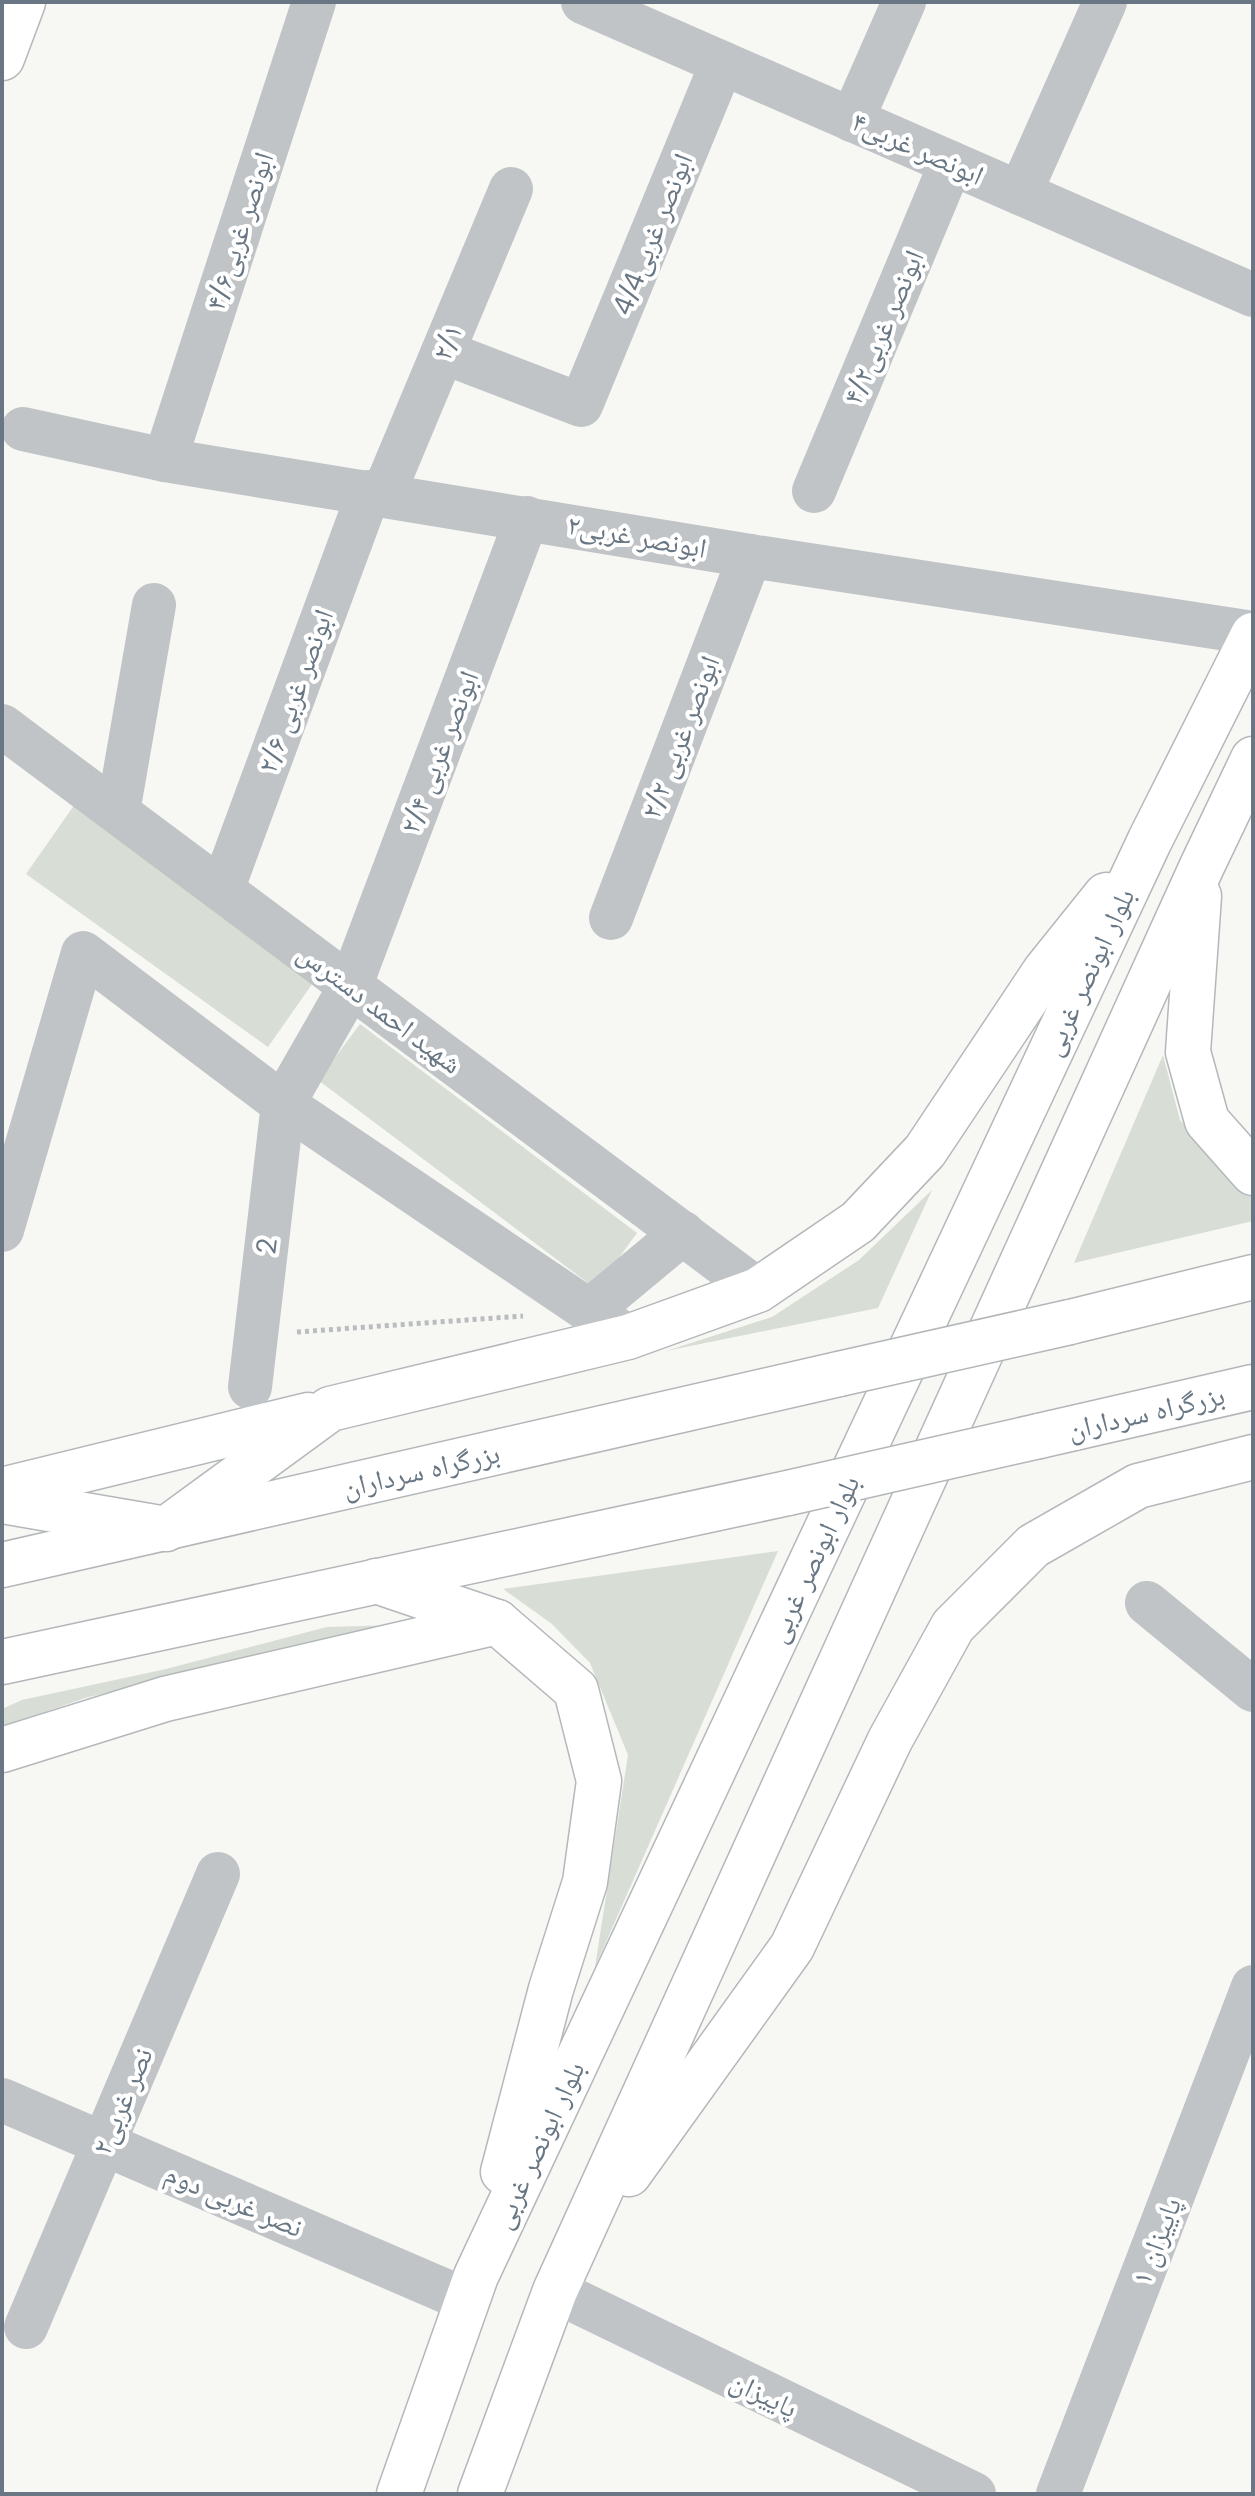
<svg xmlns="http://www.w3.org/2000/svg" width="1255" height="2496" viewBox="0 0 1255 2496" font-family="'DM Sans','Noto Naskh Arabic',sans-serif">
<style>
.green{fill:#d8ddd5}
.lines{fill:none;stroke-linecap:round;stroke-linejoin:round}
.major-casing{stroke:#b4b8bb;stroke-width:47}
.highway-casing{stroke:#b3b7ba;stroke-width:47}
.path{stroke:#babdbf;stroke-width:5;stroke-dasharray:4 4;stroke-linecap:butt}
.minor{stroke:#c0c4c7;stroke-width:44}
.major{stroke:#fff;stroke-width:44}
.highway{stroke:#fff;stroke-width:44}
.highway-bridge-casing{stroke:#b3b7ba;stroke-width:47;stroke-linecap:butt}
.highway-bridge{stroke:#fff;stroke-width:44}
.labels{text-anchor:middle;stroke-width:8;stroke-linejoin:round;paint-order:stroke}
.street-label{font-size:28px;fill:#687783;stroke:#fff}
</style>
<rect width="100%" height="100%" fill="#f7f7f4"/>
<g class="green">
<polygon points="75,804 317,977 268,1047 26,874"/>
<polygon points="360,1024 637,1233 596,1289 318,1080"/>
<polygon points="1163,1055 1180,1120 1229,1176 1253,1191 1253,1221 1074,1263"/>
<polygon points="932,1190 878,1308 666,1351 772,1317 859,1260"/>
<polygon points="778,1551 595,1967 628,1755 590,1663 552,1624 503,1589"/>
<polygon points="394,1625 85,1698 2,1727 2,1709 22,1700 166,1669 327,1627"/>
</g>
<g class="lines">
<g class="major-casing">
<g id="major">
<polyline points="1199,896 1188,1052 1207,1121 1253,1173"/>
<polyline points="2,1490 308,1415"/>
<polyline points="2,1501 166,1529 330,1409 628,1337 758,1290 858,1222 925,1151 1045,971 1106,895"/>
<polyline points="376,1581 497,1622 576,1690 599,1781 585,1882 551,1989 503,2172"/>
<polyline points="2,1750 165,1699 497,1622"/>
<polyline points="629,2174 792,1947 890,1740 953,1626 1033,1546 1138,1486 1253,1457"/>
<polyline points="399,2494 476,2276 1150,840 1253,635"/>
<polyline points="480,2494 555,2291 1202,866 1253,759"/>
</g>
</g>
<g class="highway-casing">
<g id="highway">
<polyline points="2,58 23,2"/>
<polyline points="1070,1322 1253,1277"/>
<polyline points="1039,1436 1253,1387"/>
<polyline points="2,1565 839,1374"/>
<polyline points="2,1662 788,1493"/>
</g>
</g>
<polyline class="path" points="297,1332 523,1316"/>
<g class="minor">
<polyline points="583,2 1253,295"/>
<polyline points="852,120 904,2"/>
<polyline points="1020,193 1105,2"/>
<polyline points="443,352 581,405 722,63"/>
<polyline points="23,429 165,460 750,556 1253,633"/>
<polyline points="165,460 314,2"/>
<polyline points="814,491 951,163"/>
<polyline points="383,495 511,189"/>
<polyline points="2,726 758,1290"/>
<polyline points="118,812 154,605"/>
<polyline points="222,890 369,492"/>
<polyline points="611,918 750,556"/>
<polyline points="2,1230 83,953 283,1104 628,1337"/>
<polyline points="589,1311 683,1233"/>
<polyline points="250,1387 283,1104 350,987 527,518"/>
<polyline points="1147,1603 1253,1690"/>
<polyline points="2,2100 466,2300"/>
<polyline points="555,2291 974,2494"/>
<polyline points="26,2327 218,1874"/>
<polyline points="1058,2494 1253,1987"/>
</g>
<use href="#major" class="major"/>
<use href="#highway" class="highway"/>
<g class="highway-bridge-casing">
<g id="highway-bridge">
<polyline points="839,1374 1070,1322"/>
<polyline points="788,1493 1039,1436"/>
</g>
</g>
<use href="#highway-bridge" class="highway-bridge"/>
</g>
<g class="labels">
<g class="street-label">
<text transform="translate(918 148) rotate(24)" y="10">۴ابونصر غربی</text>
<text transform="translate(239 231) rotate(-72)" y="10">۴/۶ابونصر غربی</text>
<text transform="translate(652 234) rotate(-68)" y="10">4/4ابونصر غربی</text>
<text transform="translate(883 327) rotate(-67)" y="10">۴/۲ابونصر غربی</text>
<text transform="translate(447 342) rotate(-67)" y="10">۲/۱</text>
<text transform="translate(637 536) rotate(10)" y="10">۲ابونصر غربی</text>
<text transform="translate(295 691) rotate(-70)" y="10">ابونصر غربی ۲/۶</text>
<text transform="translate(680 737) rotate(-69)" y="10">ابونصر غربی ۲/۲</text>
<text transform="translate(439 752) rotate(-69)" y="10">ابونصر غربی ۲/۴</text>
<text transform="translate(1088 972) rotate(-65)" y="10">بلوار ابونصر غربی</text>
<text transform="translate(380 1008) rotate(37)" y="10">شهید احمد دسترس</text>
<text transform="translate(266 1246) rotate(-83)" y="10">2</text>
<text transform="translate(1146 1412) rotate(-13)" y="10">بزرگراه سرداران</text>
<text transform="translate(421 1470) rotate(-13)" y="10">بزرگراه سرداران</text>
<text transform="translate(813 1559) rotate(-65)" y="10">بلوار ابونصر غربی</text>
<text transform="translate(122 2101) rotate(-67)" y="10">نصر غربی۲</text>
<text transform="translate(538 2145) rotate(-65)" y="10">بلوار ابونصر غربی</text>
<text transform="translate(234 2200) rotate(23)" y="10">نصر غربی دوم</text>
<text transform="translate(1156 2241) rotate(-69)" y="10">پاییزان ۱</text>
<text transform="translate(764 2394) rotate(26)" y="10">پاییزان</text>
</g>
</g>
<rect width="1255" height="2496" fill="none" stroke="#687783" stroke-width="8"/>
</svg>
